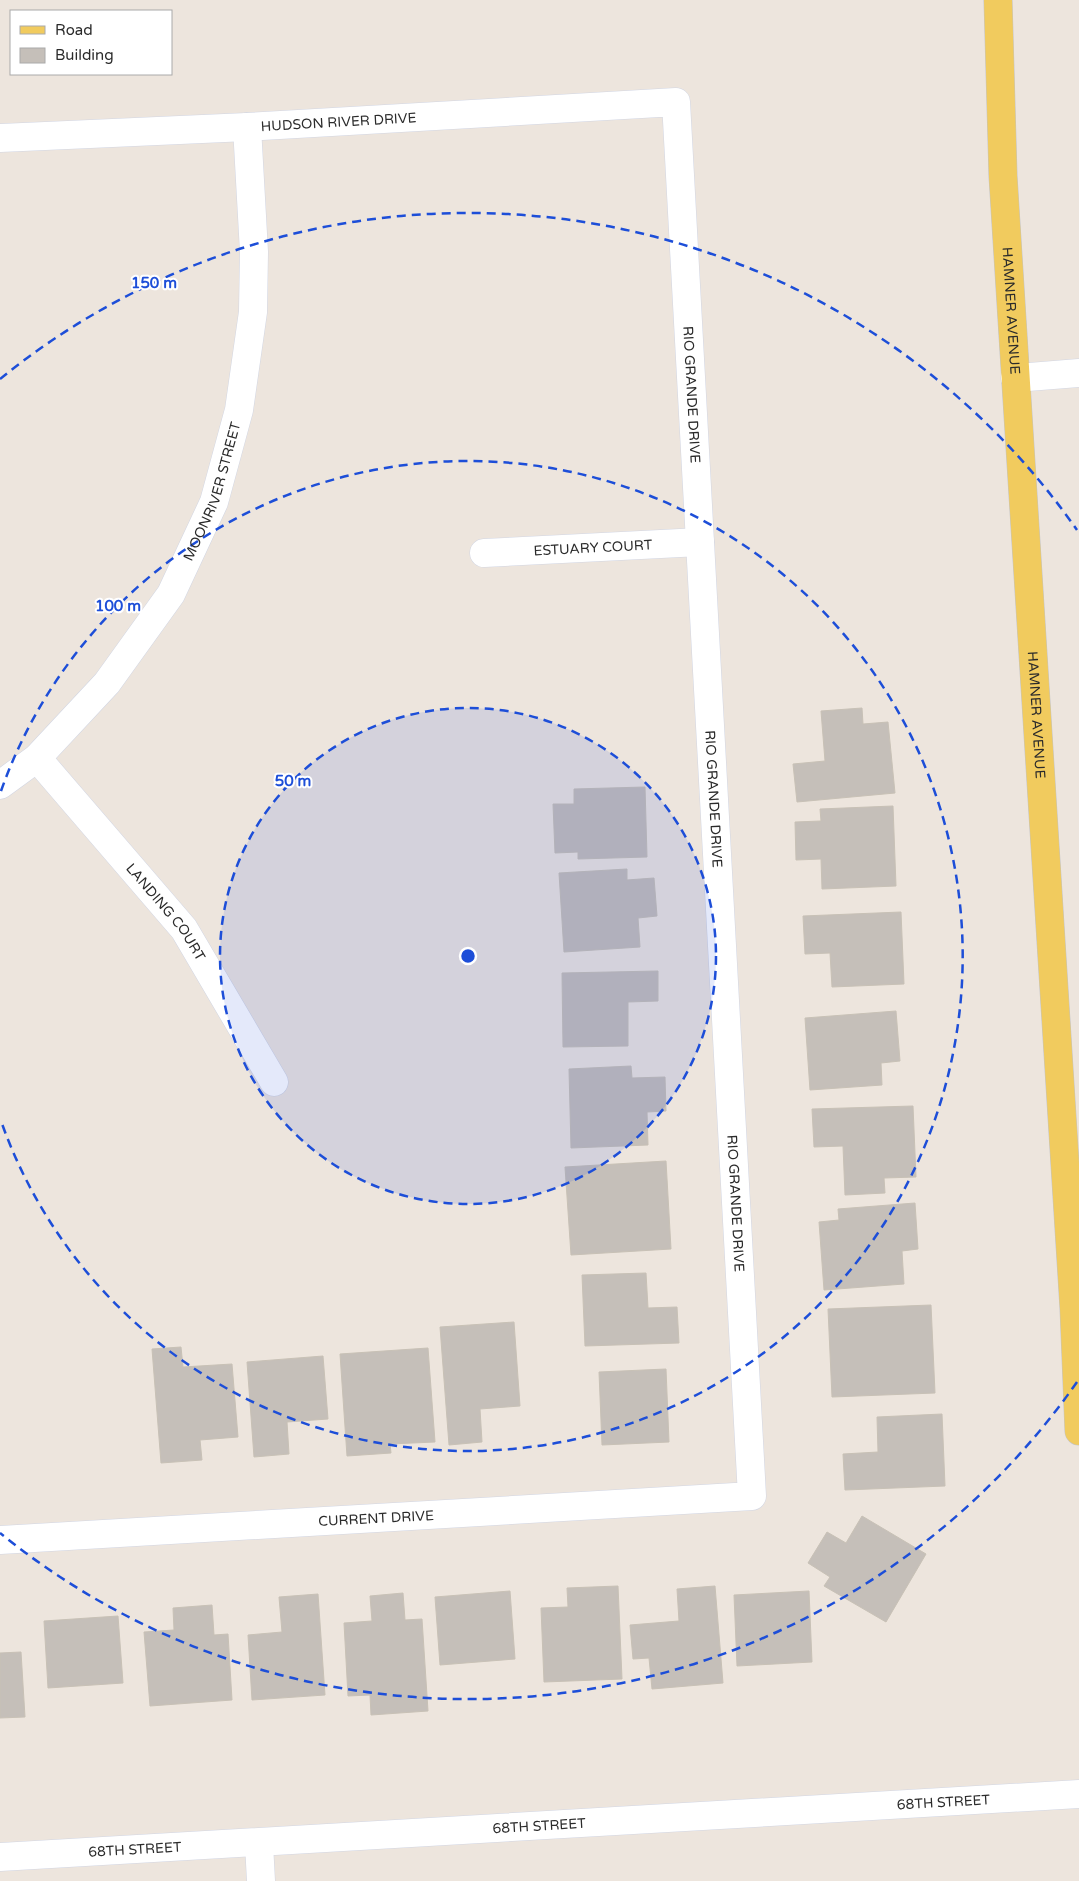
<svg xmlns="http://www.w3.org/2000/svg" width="1079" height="1881" viewBox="0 0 1079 1881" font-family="'Varela Round',sans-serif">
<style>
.building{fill:#c5bfb9;stroke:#c8c1b6}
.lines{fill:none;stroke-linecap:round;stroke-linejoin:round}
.minor-casing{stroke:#d2d6e3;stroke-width:29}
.major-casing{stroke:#c4c4c4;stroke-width:29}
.minor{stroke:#fff;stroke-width:28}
.major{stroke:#f1cb5e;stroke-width:28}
.ring{fill:none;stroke:#1d4ed8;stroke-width:2.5;stroke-dasharray:9 6}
.labels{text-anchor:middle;stroke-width:4;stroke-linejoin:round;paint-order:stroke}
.street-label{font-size:14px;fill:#2b2b2b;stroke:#fff}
.centre{fill:#1d4ed8;stroke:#fff;stroke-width:2.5}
.ring-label{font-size:15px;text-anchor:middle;font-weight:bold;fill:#1d4ed8;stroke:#fff;stroke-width:4;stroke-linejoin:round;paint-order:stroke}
</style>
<rect width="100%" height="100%" fill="#ede5dd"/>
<g class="building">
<polygon points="862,708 863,724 888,722 895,793 797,802 793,764 825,761 821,711"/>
<polygon points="645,787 647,857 578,859 578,852 555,853 553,804 574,804 574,789"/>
<polygon points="893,806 896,886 822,889 821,859 796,860 795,822 821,821 820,809"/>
<polygon points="627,869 627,880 654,878 657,916 638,918 640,947 564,952 559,873"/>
<polygon points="901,912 904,984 832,987 830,953 805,954 803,916"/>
<polygon points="658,971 658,1001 628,1002 628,1046 563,1047 562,973"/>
<polygon points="896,1011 900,1061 881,1063 882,1085 810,1090 805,1018"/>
<polygon points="631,1066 632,1078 665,1077 666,1111 647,1112 648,1145 571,1148 569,1069"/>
<polygon points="913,1106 916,1177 884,1178 885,1193 845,1195 843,1146 814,1147 812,1109"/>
<polygon points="666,1161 671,1249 571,1255 565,1167"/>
<polygon points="915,1203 918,1249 902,1251 904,1284 824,1290 819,1222 839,1220 838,1209"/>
<polygon points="646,1273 648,1308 677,1307 679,1343 585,1346 582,1275"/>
<polygon points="931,1305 935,1393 832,1397 828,1309"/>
<polygon points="514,1322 520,1406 480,1409 482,1442 449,1445 440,1327"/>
<polygon points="181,1347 183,1367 232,1364 238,1437 200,1440 202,1460 161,1463 152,1349"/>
<polygon points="428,1348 435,1442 390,1444 391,1453 347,1456 340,1354"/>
<polygon points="323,1356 328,1419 287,1422 289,1454 254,1457 247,1362"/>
<polygon points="666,1369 669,1442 602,1445 599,1372"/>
<polygon points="942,1414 945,1486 845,1490 843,1454 878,1452 877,1417"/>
<polygon points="862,1516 926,1554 886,1622 824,1586 830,1577 808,1563 827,1532 846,1543"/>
<polygon points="618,1586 622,1679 544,1682 541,1608 568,1607 567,1588"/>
<polygon points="715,1586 723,1683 652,1689 649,1658 633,1659 630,1625 679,1621 677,1589"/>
<polygon points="510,1591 515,1659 440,1665 435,1597"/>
<polygon points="809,1591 812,1662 737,1666 734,1595"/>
<polygon points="403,1593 405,1620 422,1619 428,1711 371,1715 370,1695 348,1696 344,1623 372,1621 370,1596"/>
<polygon points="318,1594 325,1695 252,1700 248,1635 282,1632 279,1597"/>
<polygon points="212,1605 214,1635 228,1634 232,1700 150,1706 144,1632 174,1630 173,1608"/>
<polygon points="118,1616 123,1683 48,1688 44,1621"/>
<polygon points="21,1652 25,1717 0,1718 0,1653"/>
</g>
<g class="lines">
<g class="minor-casing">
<g id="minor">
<path id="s1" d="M0,138L247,127L676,102L752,1496L0,1540"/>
<polyline points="1015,378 1079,373"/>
<path id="s2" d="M484,553L700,542"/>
<path id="s3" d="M37,758L184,929L274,1082"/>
<path id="s4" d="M0,785L37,758L107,683L171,594L214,502L239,410L253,312L254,252L247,127"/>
<polyline points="259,1844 261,1881"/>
<path id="s5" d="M0,1857L1079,1794"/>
</g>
</g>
<g class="major-casing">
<g id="major">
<path id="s6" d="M998,0L1003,176L1074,1308L1079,1431"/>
</g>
</g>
<use href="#minor" class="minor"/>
<use href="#major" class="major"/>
</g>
<circle cx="468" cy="956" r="248" fill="#1d4ed8" fill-opacity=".12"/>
<g class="ring">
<circle cx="468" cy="956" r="248"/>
<path d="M1 791A495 495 0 1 1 1 1121"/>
<path d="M1077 1382A743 743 0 0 1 0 1533M0 379A743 743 0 0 1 1077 530"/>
</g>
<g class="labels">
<g class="street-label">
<text dy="5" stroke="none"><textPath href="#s1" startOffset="339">HUDSON RIVER DRIVE</textPath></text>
<text dy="5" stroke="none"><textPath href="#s6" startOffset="311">HAMNER AVENUE</textPath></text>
<text dy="5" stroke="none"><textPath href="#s1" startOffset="970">RIO GRANDE DRIVE</textPath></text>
<text dy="5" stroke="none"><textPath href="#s4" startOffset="369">MOONRIVER STREET</textPath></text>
<text dy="5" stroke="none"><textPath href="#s2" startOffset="109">ESTUARY COURT</textPath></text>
<text dy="5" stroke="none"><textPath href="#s6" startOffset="716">HAMNER AVENUE</textPath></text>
<text dy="5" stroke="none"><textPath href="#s1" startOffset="1375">RIO GRANDE DRIVE</textPath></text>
<text dy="5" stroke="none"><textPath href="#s3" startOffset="201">LANDING COURT</textPath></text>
<text dy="5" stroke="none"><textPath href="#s1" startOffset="1780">RIO GRANDE DRIVE</textPath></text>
<text transform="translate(376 1518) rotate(-3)" y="5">CURRENT DRIVE</text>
<text dy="5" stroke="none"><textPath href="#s5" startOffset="945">68TH STREET</textPath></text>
<text dy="5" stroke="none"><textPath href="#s5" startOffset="540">68TH STREET</textPath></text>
<text dy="5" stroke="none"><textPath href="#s5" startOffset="135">68TH STREET</textPath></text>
</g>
</g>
<circle cx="468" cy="956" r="8" class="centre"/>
<g class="ring-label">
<text x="154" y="288">150 m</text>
<text x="118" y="611">100 m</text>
<text x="293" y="786">50 m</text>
</g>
<rect x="10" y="10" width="162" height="65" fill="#ffffff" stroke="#aaaaaa"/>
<rect x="20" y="26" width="25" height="8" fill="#f1cb5e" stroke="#aaaaaa"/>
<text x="55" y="35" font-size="15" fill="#2b2b2b">Road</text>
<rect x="20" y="48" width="25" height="15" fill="#c5bfb9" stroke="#aaaaaa"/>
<text x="55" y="60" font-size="15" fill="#2b2b2b">Building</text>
</svg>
